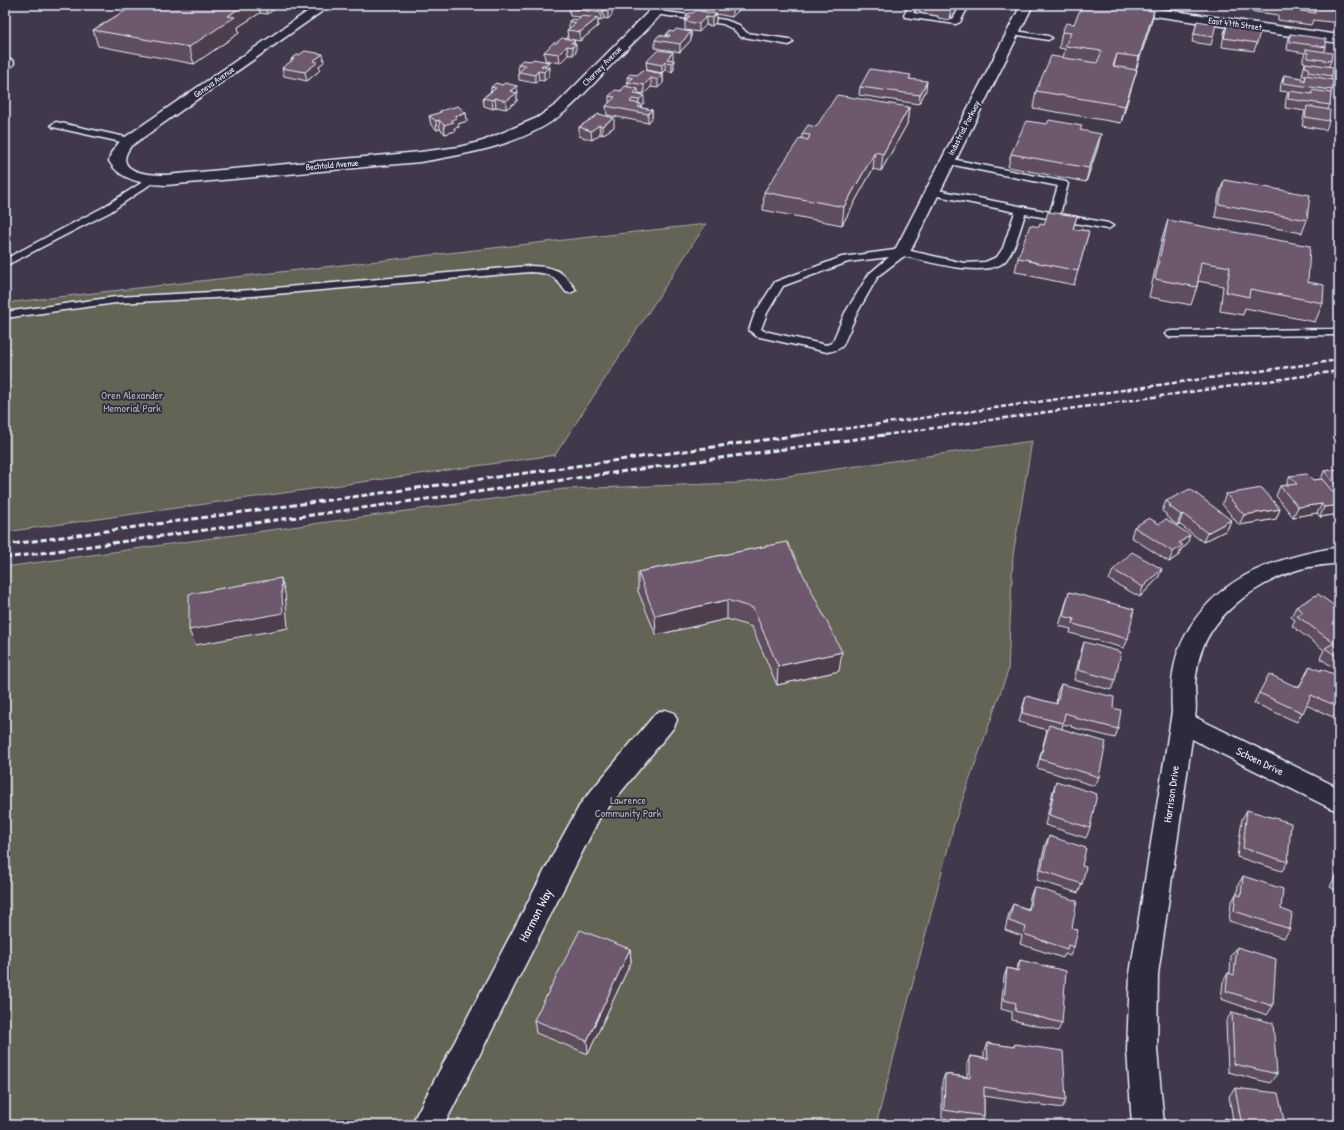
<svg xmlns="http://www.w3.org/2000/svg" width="1344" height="1130" viewBox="0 0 1344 1130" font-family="'Patrick Hand',sans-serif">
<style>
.green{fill:#646456;stroke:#a6aaa7}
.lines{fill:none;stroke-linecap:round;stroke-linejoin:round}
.service-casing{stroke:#e8f1f8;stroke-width:3}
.minor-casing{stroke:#e8f1f8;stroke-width:3}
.service{fill:#2f2a3d;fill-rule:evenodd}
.minor{fill:#2f2a3d;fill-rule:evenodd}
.rail-far1{stroke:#e8f1f8;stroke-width:2.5;stroke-dasharray:5 2.5;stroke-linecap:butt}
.rail{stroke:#e8f1f8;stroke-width:3;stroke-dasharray:6 3;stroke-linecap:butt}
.wall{fill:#5f4d5f;stroke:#e8f1f8}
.shaded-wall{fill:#4d3e4d;stroke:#e8f1f8}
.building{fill:#6e596e;stroke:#e8f1f8}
.labels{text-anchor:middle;stroke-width:3.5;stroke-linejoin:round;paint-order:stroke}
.far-street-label{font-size:9px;fill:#e8f1f8;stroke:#2f2a3d}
.park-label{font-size:11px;fill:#b3b9b7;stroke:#2f2a3d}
.street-label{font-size:11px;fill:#e8f1f8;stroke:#2f2a3d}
.near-street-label{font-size:13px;fill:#e8f1f8;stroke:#2f2a3d}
</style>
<rect width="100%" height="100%" fill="#42384c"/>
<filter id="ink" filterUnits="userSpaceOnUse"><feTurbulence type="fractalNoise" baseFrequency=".025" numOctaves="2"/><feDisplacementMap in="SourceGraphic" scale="8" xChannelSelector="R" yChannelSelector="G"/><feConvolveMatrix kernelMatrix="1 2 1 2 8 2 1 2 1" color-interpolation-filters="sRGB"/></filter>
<g filter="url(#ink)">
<g class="green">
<polygon points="706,224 555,455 5,532 5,303"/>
<polygon points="1032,441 1013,555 1008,671 955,821 876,1125 5,1125 5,567 564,489 739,483"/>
</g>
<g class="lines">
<g class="service-casing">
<g id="service">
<polygon points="910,5 918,5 913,13 953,19 961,5 969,5 960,22 956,24 905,17 904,15"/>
<polygon points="652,10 725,20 739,25 747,33 789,39 793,42 789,45 744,37 741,37 733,29 723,24 655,14 651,12"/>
<polygon points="1010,30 1048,36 1052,38 1048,40 1013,34 1009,32"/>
<polygon points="56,122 130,138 135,141 130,144 53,127 51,125"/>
<path d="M947,158L1066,182L1068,184L1060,214L1108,223L1113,226L1108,229L1025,214C1020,229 1016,247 1006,260C989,280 926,261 904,256L878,276L857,313L843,345C840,350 832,351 827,352L760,337L756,336L749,330L755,313L775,282L842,257L902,249L964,263L985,262L997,257L1003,248L1015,212L928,194L927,192L928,190L932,189L1050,212L1058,186L944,163L942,161ZM889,257L869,274L845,313L832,343L826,345L764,331L761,329L767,313L783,286L848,262Z"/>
<polygon points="152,176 155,177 157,179 155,181 110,212 5,266 5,259 102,208"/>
<path d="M530,266C555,267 561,269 576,290L570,293L566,292C554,275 551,273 530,272L252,296L116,303L5,318V312L116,297L252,290Z"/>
<polygon points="1339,327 1339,334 1335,335 1171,337 1167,336 1165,334 1167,332 1171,331 1333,329"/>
</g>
</g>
<g class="minor-casing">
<g id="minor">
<path d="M317,5H331L131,146C111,172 148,175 166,175L420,152L459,147L483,141L537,118L557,104L655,5H668C657,22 633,42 618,58C601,75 585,94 567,110C528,144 469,154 420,162L166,185C145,184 120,181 109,161L111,153L121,140Z"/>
<polygon points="1021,5 1033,5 910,252 908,256 902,257 896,256 894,252"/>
<polygon points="1101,5 1133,5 1339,35 1339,43 1107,9 1103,8"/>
<polygon points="5,58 12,60 14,63 12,66 5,68"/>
<path d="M1339,547V563C1324,565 1308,566 1294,571C1252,586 1208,617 1198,663C1197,670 1195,679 1195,687C1195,697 1197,707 1195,717L1339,788V811L1330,808L1192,739L1158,974L1157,1050L1164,1125H1132L1127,1050L1130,974L1172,712C1171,695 1171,680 1175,663C1177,650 1184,638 1190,627C1224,573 1280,557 1339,547Z"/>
<polygon points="665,710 674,713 677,720 674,727 599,819 444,1125 411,1125 559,843 581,803 656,713"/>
</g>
</g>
<use href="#service" class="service"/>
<use href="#minor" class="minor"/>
<g class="rail-far1">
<polyline points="793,436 1339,360"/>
<polyline points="877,436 1339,371"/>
</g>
<g class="rail">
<polyline points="5,545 800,435"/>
<polyline points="5,558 884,435"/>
</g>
</g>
<g class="wall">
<polygon points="135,5 281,5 267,14 260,13 238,27 239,33 194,64 98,46 93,30"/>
<polygon points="572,5 609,5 612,15 608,19 604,18 601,21 598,20 598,26 580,41 568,39 567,30 569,28 569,21 578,20 580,17 570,16 569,8"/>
<polygon points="703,5 739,5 739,10 732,17 716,14 716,22 712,26 706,25 699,32 685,30 685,21 686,20 686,16 693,13 703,11"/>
<polygon points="921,5 958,5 949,20 938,18 938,16 920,13"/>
<polygon points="1250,5 1339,5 1339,23 1313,20 1311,25 1278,20 1278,15 1249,11"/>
<polygon points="1154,11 1150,27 1136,69 1137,70 1132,86 1121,123 1033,108 1036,91 1063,58 1065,49 1059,48 1062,32 1074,24"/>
<polygon points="1197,21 1213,37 1211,45 1192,42"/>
<polygon points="1227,25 1257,43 1254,51 1222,47 1224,33"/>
<polygon points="674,32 691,32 691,40 680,52 655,48 655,40 666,36 666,35"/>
<polygon points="1290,34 1326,47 1324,52 1331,61 1329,66 1332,76 1331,79 1332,90 1331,93 1330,105 1328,109 1329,121 1326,130 1302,126 1304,115 1305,111 1285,108 1286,99 1288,92 1280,91 1281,84 1284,75 1304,81 1306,76 1302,76 1303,71 1305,63 1305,62 1303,62 1303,58 1305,53 1287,50 1288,42"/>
<polygon points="574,40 576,52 573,55 568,55 560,63 545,60 544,52 556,43"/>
<polygon points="291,59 324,62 319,66 320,70 307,81 284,76 282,68 292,61"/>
<polygon points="673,60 674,69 672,72 665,70 662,73 647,70 646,62"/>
<polygon points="531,61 549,62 550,70 549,71 549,76 544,81 539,80 535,83 519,80 518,64"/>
<polygon points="663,74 663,83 658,88 651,87 644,94 638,93 644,103 641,106 641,108 652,110 652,118 648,123 607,115 606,106 609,103 609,96 628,87 627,77 637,75"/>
<polygon points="911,79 926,90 919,104 859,95 860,87"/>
<polygon points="502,85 517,86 518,94 517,95 517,101 506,109 496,107 493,109 484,106 483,98 491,91 491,87"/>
<polygon points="909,107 907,124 881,171 873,169 842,225 763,210 764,192 802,139 802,134 816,127"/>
<polygon points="440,111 466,113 467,121 458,124 459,127 454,128 455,131 445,134 440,129 437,130 431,125 429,116 440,113"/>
<polygon points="599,114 614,127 602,135 600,134 592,140 579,136 579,127"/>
<polygon points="1081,130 1098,147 1086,182 1008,167 1011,154"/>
<polygon points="1224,180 1307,220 1302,233 1215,217 1219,194"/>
<polygon points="1077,216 1073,229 1089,231 1074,285 1026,275 1027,274 1015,272 1018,258 1039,227 1044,225"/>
<polygon points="1168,220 1308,282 1323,303 1315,322 1245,308 1243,315 1220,311 1223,286 1198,281 1197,287 1191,305 1149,297 1162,238"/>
<polygon points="1339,469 1339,514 1320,517 1317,513 1293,517 1276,496 1280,486 1286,486 1290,476 1313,480 1321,479 1324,471"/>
<polygon points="1226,494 1280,509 1276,519 1239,525 1222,504"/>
<polygon points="1166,501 1231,520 1227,530 1203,542 1179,524 1177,525 1166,516 1166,514 1162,511"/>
<polygon points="1134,527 1187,545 1181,549 1179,555 1169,562 1131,537"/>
<polygon points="787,542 839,671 777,685 752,627 727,619 656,635 638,591 638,572"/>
<polygon points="1162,569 1158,578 1140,597 1109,580 1113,570"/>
<polygon points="1069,592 1128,639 1124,648 1070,633 1071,629 1059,626"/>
<polygon points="1296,607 1339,609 1339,672 1320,658 1324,650 1292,626 1295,620 1291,617"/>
<polygon points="1084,642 1115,680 1111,690 1074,680 1081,652"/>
<polygon points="1310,666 1339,707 1333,717 1306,705 1297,722 1254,703 1259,693 1299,687"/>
<polygon points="1061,684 1113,708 1118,729 1115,738 1071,727 1072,726 1063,724 1062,728 1099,777 1095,786 1037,768 1047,730 1019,722 1023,706 1026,696 1056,704 1057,693"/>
<polygon points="1056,781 1090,828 1086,838 1045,825 1053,791"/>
<polygon points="1247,810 1288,862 1282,871 1237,857 1242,819"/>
<polygon points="1049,836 1082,866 1082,884 1078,893 1037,880 1045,845"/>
<polygon points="1339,868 1339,892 1330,887"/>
<polygon points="1243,876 1290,929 1284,938 1229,921 1231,903 1236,894 1237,894 1238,885"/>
<polygon points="1034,887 1072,928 1074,947 1070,956 1065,954 1063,958 1020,944 1022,936 1005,930 1009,913 1013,904 1028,909 1030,897"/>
<polygon points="1237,947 1273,1006 1267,1015 1221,999 1223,982 1228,973 1230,973 1231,956"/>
<polygon points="630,949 631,962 588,1054 536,1033 534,1020"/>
<polygon points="1020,960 1062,1023 1058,1031 1012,1020 1012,1012 1001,1009 1004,977 1007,968 1016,970"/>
<polygon points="1232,1012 1277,1074 1270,1083 1228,1072 1226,1021"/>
<polygon points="987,1043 1013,1047 1015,1044 1066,1100 1062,1108 984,1096 984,1116 980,1124 942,1118 942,1082 945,1074 967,1077 967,1064 970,1056 984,1058 984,1051"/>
<polygon points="1235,1088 1285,1125 1220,1125 1225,1118 1233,1120 1229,1096"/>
</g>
<g class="shaded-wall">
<polygon points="244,5 258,5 260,13 238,27 239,33 194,64 189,47 228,16"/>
<polygon points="265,5 281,5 267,14"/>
<polygon points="736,5 739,5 739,10 732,17 732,9"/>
<polygon points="953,5 958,5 949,20 951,8"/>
<polygon points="612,7 612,15 608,19 608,11"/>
<polygon points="603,10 604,18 601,21 601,13"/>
<polygon points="1154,11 1150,27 1135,73 1139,57"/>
<polygon points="716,14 716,22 712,26 712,18"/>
<polygon points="706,17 706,25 699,32 699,24"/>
<polygon points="598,18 598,26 580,41 580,32"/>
<polygon points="691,32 691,40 680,52 680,44"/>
<polygon points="574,40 574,46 576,44 576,52 573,55 573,47 571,43"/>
<polygon points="567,46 568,55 560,63 559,54"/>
<polygon points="673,52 673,61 667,59"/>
<polygon points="323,54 324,62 319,66 320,70 307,81 305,72 313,61"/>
<polygon points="1117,54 1113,70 1113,66"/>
<polygon points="674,60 674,69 672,72 672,63"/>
<polygon points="549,62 550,70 549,71 549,76 544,81 544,72 546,70 545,65"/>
<polygon points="665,62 665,70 662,73 662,65"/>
<polygon points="1137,70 1132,86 1121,123 1125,106"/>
<polygon points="538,71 539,80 535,83 535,75"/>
<polygon points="663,74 663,83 658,88 658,80"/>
<polygon points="651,78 651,87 644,94 644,85"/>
<polygon points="927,81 926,90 919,104 920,95"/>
<polygon points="517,86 518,94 517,95 517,101 506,109 506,101 510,91"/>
<polygon points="638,89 638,97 634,93"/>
<polygon points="644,95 644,103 641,106 641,112 638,107 639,106 639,100"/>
<polygon points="495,98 496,107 493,109 492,100"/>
<polygon points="909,107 907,124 881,171 883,154"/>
<polygon points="652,110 652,118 648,123 648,114"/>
<polygon points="466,113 467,121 458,124 459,127 454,128 455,131 445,134 444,125 455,116"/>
<polygon points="614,118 614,127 602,135 602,126"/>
<polygon points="439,120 440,129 437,130 436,121"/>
<polygon points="599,125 600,134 592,140 591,131"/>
<polygon points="1101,134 1098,147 1086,182 1089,168"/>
<polygon points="875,152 873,169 842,225 844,207"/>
<polygon points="1322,504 1317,513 1293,517 1298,507"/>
<polygon points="1339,505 1339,514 1320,517 1324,507"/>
<polygon points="1280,509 1276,519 1239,525 1244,515"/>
<polygon points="1183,514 1179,524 1177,525 1181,515"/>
<polygon points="1231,520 1227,530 1203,542 1207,533"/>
<polygon points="1190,535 1187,545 1181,549 1179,555 1169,562 1173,552 1179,543"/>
<polygon points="1162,569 1158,578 1140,597 1143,587"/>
<polygon points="281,578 285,593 288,628 195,645 189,630"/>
<polygon points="727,600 727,619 656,635 655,616"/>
<polygon points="842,652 839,671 777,685 778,666"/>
<polygon points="630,949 631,962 588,1054 587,1041"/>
</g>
<g class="building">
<polygon points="135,5 244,5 228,16 235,17 189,47 93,30"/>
<polygon points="572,5 605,5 604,5 612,7 608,11 603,10 601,13 569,8"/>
<polygon points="710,5 736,5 732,9"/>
<polygon points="940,5 953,5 951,8 940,6"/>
<polygon points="1082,5 1112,5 1154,11 1139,57 1117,54 1113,66 1137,70 1125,106 1036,91 1051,56 1097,63 1102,51 1065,46 1071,33 1062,32 1066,23 1074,24"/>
<polygon points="1282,5 1339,5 1339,10 1316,7 1315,13 1282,8"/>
<polygon points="696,10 716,14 712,18 706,17 699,24 685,21 690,16 686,16 689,13 693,13"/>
<polygon points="582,16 598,18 580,32 567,30 576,23 569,21 572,19 578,20"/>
<polygon points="1197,21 1216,24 1213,37 1194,34"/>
<polygon points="1227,25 1260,32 1257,43 1224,38"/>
<polygon points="676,29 691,32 680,44 655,40 659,35 669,37 670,35 666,35 669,31 674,32"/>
<polygon points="1290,34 1326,39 1326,47 1290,42"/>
<polygon points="562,38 574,40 571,43 576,44 573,47 567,46 559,54 544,52 553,43 556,43"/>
<polygon points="1306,49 1332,53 1331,61 1308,58 1308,53 1306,53"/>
<polygon points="658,50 673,52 667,59 674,60 672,63 665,62 662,65 646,62"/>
<polygon points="305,51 323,54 313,61 318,62 305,72 282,68 294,59 291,59 297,55 299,55"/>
<polygon points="533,59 549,62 545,65 542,65 541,66 548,68 544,72 538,71 535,75 519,72 526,65 518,64 523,60 531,61"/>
<polygon points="1306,63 1333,67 1332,76 1308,72 1309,68 1305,67"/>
<polygon points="870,69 911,75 909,79 927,81 920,95 860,87"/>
<polygon points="643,70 663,74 658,80 651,78 644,85 628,82 633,78 627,77 630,74 637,75"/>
<polygon points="1284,75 1302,78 1302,80 1305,81 1306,75 1333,80 1332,90 1283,83"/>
<polygon points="496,83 502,85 505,83 517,86 510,91 517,93 506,101 495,98 492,100 483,98 496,88 491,87"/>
<polygon points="625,86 638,89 634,93 644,95 639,100 632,99 630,102 641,104 638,107 652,110 648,114 606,106 615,97 609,96 615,90 621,91"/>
<polygon points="1312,90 1331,93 1330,105 1288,99 1289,91 1312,94"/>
<polygon points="837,95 909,107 883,154 875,152 844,207 764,192 800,138 808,140 810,135 802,134 808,125 816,127"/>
<polygon points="458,106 466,113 455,116 457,118 451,120 454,122 444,125 439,120 436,121 429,116 441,112 440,111"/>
<polygon points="1307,106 1330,110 1329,121 1305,117"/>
<polygon points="599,114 614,118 602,126 599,125 591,131 579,127"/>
<polygon points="1049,120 1082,126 1080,130 1101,134 1089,168 1011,154 1026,121 1047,124"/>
<polygon points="1224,180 1310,195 1307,220 1219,204"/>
<polygon points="1048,212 1077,216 1073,229 1089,231 1078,271 1029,261 1030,260 1018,258 1030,225 1039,227 1040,224 1044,225"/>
<polygon points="1168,220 1310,246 1308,282 1324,285 1323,303 1250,289 1249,297 1226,292 1230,267 1201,262 1197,287 1155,279"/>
<polygon points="1339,469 1339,488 1324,471"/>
<polygon points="1307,474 1313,480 1322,479 1339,499 1339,505 1324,507 1322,504 1298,507 1280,486 1297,484 1290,476"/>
<polygon points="1262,488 1280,509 1244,515 1226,494"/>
<polygon points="1190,489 1231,520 1207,533 1183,514 1181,515 1169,506 1171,505 1166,501"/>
<polygon points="1149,518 1159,524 1166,519 1190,535 1179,543 1183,545 1173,552 1134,527"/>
<polygon points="787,542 842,652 778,666 753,608 727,600 655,616 638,572"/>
<polygon points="1132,552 1162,569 1143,587 1113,570"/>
<polygon points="281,578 283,613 189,630 189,594"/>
<polygon points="1069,592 1134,609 1128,639 1073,624 1074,619 1063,616"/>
<polygon points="1318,594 1339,609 1339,658 1325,648 1334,643 1297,616 1303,612 1296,607"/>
<polygon points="1084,642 1121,652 1115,680 1078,670"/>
<polygon points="1310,666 1321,671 1321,669 1339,676 1339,707 1311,695 1303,713 1259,693 1269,674 1299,688"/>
<polygon points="1061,684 1114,697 1113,708 1121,710 1118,729 1075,718 1075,716 1065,713 1063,723 1022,713 1026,696 1057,704"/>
<polygon points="1049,725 1106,742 1099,777 1040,759"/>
<polygon points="1056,781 1097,794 1090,828 1049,815"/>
<polygon points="1247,810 1291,823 1288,862 1243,848"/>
<polygon points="1049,836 1086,848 1082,866 1086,867 1082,884 1041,870"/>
<polygon points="1339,873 1339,879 1337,878"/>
<polygon points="1243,876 1283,889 1281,909 1292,913 1290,929 1234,911 1236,894 1241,896"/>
<polygon points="1034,887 1077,901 1072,928 1078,930 1074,947 1068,945 1067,949 1024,934 1026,927 1009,921 1013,904 1029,910"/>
<polygon points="580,930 630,949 587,1041 534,1020"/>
<polygon points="1237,947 1276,959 1273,1006 1226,991 1228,973 1234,975"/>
<polygon points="1020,960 1066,971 1062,1023 1015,1011 1016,1003 1004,1000 1007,968 1018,971"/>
<polygon points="1232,1012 1273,1023 1277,1074 1234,1064"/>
<polygon points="987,1043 1014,1047 1015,1044 1063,1051 1066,1100 984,1087 984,1116 944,1110 945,1074 970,1078 970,1056 988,1059"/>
<polygon points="1235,1088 1278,1093 1285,1125 1226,1125 1225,1118 1241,1121"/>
</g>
</g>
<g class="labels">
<g class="far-street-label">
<text transform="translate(1235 24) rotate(8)" y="3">East 47th Street</text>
<text transform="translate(602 66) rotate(-46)" y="3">Charney Avenue</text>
<text transform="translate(214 82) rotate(-35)" y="3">Geneva Avenue</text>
<text transform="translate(964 128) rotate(-63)" y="3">Industrial Parkway</text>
<text transform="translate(332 165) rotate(-5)" y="3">Bechtold Avenue</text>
</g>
<g class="park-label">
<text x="132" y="399">Oren Alexander<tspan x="132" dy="13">Memorial Park</tspan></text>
<text x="628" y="804">Lawrence<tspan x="628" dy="13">Community Park</tspan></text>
</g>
<g class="street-label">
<text transform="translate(1260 761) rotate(26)" y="4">Schoen Drive</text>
<text transform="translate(1171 794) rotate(-82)" y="4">Harrison Drive</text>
</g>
<g class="near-street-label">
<text transform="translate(535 915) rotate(-63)" y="5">Harmon Way</text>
</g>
</g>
<rect width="1344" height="1130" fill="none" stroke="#2f2a3d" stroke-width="20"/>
<rect x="10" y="10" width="1324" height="1110" fill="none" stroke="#e8f1f8" stroke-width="1.5" filter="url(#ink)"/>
</svg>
